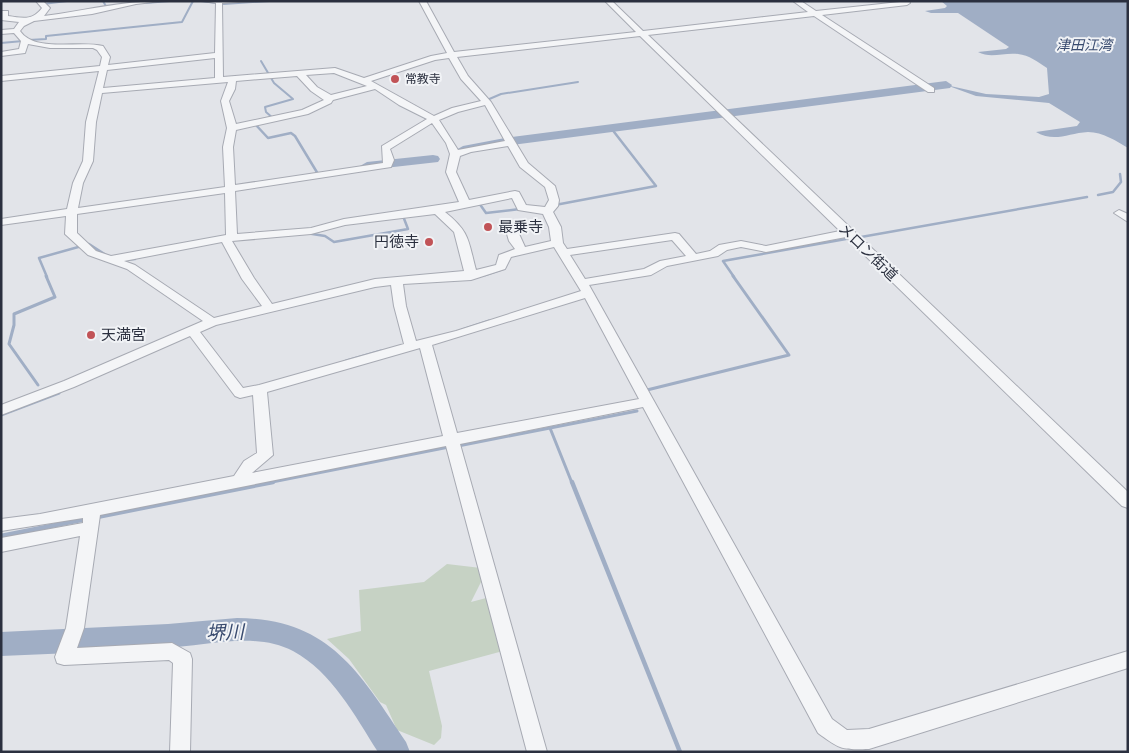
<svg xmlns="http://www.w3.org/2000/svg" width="1129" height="753" viewBox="0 0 1129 753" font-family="'Archivo Narrow','Noto Sans JP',sans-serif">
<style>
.green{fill:#c6d2c4}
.water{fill:#a0aec5}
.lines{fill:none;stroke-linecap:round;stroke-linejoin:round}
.stream-far3{stroke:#a0aec5;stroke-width:2}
.stream-far2{stroke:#a0aec5;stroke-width:2.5}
.stream-far1{stroke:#a0aec5;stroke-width:3}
.stream{stroke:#a0aec5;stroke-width:4.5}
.river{fill:#a0aec5;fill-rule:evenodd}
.minor-casing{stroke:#a7aab3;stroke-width:2}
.minor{fill:#f4f5f7;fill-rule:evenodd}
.poi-dot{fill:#c15357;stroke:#f1f3f6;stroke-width:2}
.labels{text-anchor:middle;stroke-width:4;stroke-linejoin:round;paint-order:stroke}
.far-poi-label{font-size:12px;fill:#2b303f;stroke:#f1f3f6;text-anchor:start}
.far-water-label{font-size:14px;font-style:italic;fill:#394b6f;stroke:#f1f3f6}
.poi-label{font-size:15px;fill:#2b303f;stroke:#f1f3f6;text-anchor:start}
.street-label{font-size:15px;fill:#2b303f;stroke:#f1f3f6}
.near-water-label{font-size:19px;font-style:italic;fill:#394b6f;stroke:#f1f3f6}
</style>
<rect width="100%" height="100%" fill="#e2e4e9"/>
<polygon class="green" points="447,564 481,568 483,578 471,602 490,597 503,651 429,671 442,726 441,738 434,745 397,730 386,705 380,702 349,659 327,639 361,631 359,590 424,582"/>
<path class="water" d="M941,1H1128V148C1116,141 1103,132 1088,132C1068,133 1055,143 1036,132L1077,126L1080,122L1049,103L976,96L946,85L986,94L1039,97L1049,94L1047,68C1038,62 1029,55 1018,54C1004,52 991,59 978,52L1006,49L1009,47L958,13H931L925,11L945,8L947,6Z"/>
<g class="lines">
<g class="stream-far3">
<polyline points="103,1 107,8"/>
<polyline points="201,1 224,4 269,1"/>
<polyline points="146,3 169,1"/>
<polyline points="43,4 67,1"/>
<polyline points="29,40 46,39 46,36 182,22 193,1"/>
<polyline points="1,43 23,41"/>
<polyline points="261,61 274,83 293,99 265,107 266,112 274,119"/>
<polyline points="487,100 501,94 578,82"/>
</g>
<g class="stream-far2">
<polyline points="255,124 268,138 291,133 295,136 318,174"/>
<polyline points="1098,195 1113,192 1121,182 1120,174"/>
<polyline points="479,203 486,213 520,209"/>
<polyline points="555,205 656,186 611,128"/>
<polyline points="306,233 325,236 334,242 408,229 403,216 405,216"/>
<polyline points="861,237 1087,197"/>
<polyline points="121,260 135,259"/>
<polyline points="485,275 503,269"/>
<polyline points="47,277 39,258 89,244 106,255"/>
<polyline points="734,277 723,261 846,239"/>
</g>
<g class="stream-far1">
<polyline points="462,330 489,321"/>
<polyline points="346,361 381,351"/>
<polyline points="38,385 9,344 14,325 14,314 55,297 46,276"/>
<polyline points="646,393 647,390 789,355 733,276"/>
<polyline points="1,415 59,393"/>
<polyline points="550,428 637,411"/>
<polyline points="458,446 550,428 572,483"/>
<polyline points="267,483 449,447"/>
</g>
<g class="stream">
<polyline points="572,482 680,752"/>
<polyline points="97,517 273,482"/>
<polyline points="1,536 86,519"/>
</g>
<g class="river">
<polygon points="946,81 952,85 950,88 505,146 463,154 456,150 463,146 505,138"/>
<polygon points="433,155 438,156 440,159 438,162 367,170 360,166 367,162"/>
<path d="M237,618C330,619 359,672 406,742L410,752H378C355,716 332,672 293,651C255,631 205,646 165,648C110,651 56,654 1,656V632L168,624Z"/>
</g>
<g class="minor-casing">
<g id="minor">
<path d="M36,1H43L50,8L44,16C83,11 122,1 161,1L136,4L92,14L34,21L24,26L20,31C35,53 79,40 103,46L110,57L108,65L215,53L216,3L204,1H255L222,3L223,77L335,68L364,78L431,56L447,53L419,1H426L454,52L636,32L605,1H612L643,31L808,12L793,1H801L816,11L909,1L910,3L907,5L822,15L934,88V92H928L814,16L648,35L1128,492V508L1122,506L846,237L766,252L741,247L727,250L718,256L667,266L651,275L589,285L832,719L847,730L869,729L1128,651V668L869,749C841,750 840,749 818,733L643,407L460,444L547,752H527L446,446L100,515L84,628L77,648L172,643L190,653L192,659L190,752H170L173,663L169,660L64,665L57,663L55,657L66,628L80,536L1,552V538L83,523V518L1,531V519L40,514L234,476L244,461L257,453L253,395L240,398L235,396L190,336L74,387L1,415V405L64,381L203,321L127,269L88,255L65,234L66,216L1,225V219L67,209L73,183L83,161L86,122L99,71L1,81V76L100,66L102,57L97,50L93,48H50L28,44L25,53L1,56V52L19,49L21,41L14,33L1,34V30L14,29L19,22L1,20V11H8V16C23,18 32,21 42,8ZM640,36L840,231L766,246L741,241L719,245L710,251L696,254L679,234L675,233L567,249L563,243L561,227L553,212L558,206L559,200L555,186L528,163L491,102L468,76L457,57ZM215,58V78L103,88L107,70ZM449,58L461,79L481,101L452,108L434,116L371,81L435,60ZM334,73L367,86L331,95L317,87L306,75ZM297,76L311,91L324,100L302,110L236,124L229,101L235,89L236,81ZM228,82L221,101L227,128L223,147L225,187L78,208L83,183L93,161L96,122L102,93ZM375,89L399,105L427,119L382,146L383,163L235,185L233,147L236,130L308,114L331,103L333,100ZM485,105L505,141L458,150L439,120L458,112ZM432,123L446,143L450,154L446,172L459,202L344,219L311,228L237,234L235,191L391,167L394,160L390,149ZM508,146L520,167L545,187L549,200L545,207L526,205L519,192L515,191L469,200L456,172L460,156L471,152ZM225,193L226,235L111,256L96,251L77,233V214ZM512,198L518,210L543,214L549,227L551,241L525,247L515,225H507L505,227L509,241L515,249L499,255L496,265L476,270C468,240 470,232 445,212ZM435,214L454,232L464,271L375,279L272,304L254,278L232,241L311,234L345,225ZM672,240L686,256L660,261L644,269L585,279L570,255ZM222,242L242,279L262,306L214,318L135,265L124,261ZM554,247L581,291L456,331L416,341L406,306L403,284L471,280L505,269L511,257ZM391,285L394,306L404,344L259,385L243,388L200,332L216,325L375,287ZM585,298L639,399L457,433L432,345ZM420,348L443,436L252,473L273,455L267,392Z"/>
<polygon points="1119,210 1128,214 1128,222 1114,213"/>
</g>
</g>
<use href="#minor" class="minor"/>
</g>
<g class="poi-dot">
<circle cx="395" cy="79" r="5"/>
<circle cx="488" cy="227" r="5"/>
<circle cx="429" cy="242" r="5"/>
<circle cx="91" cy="335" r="5"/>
</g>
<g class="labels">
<g class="far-poi-label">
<text x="405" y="83">常教寺</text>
</g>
<g class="far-water-label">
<text x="1084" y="50">津田江湾</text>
</g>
<g class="poi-label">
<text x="498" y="232">最乗寺</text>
<text x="419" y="247" text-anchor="end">円徳寺</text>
<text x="101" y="340">天満宮</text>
</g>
<g class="street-label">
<text transform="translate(868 252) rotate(44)" y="5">メロン街道</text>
</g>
<g class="near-water-label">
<text transform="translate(225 632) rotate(-2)" y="7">堺川</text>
</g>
</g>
<rect width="1129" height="753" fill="none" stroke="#2b303f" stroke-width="5"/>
</svg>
